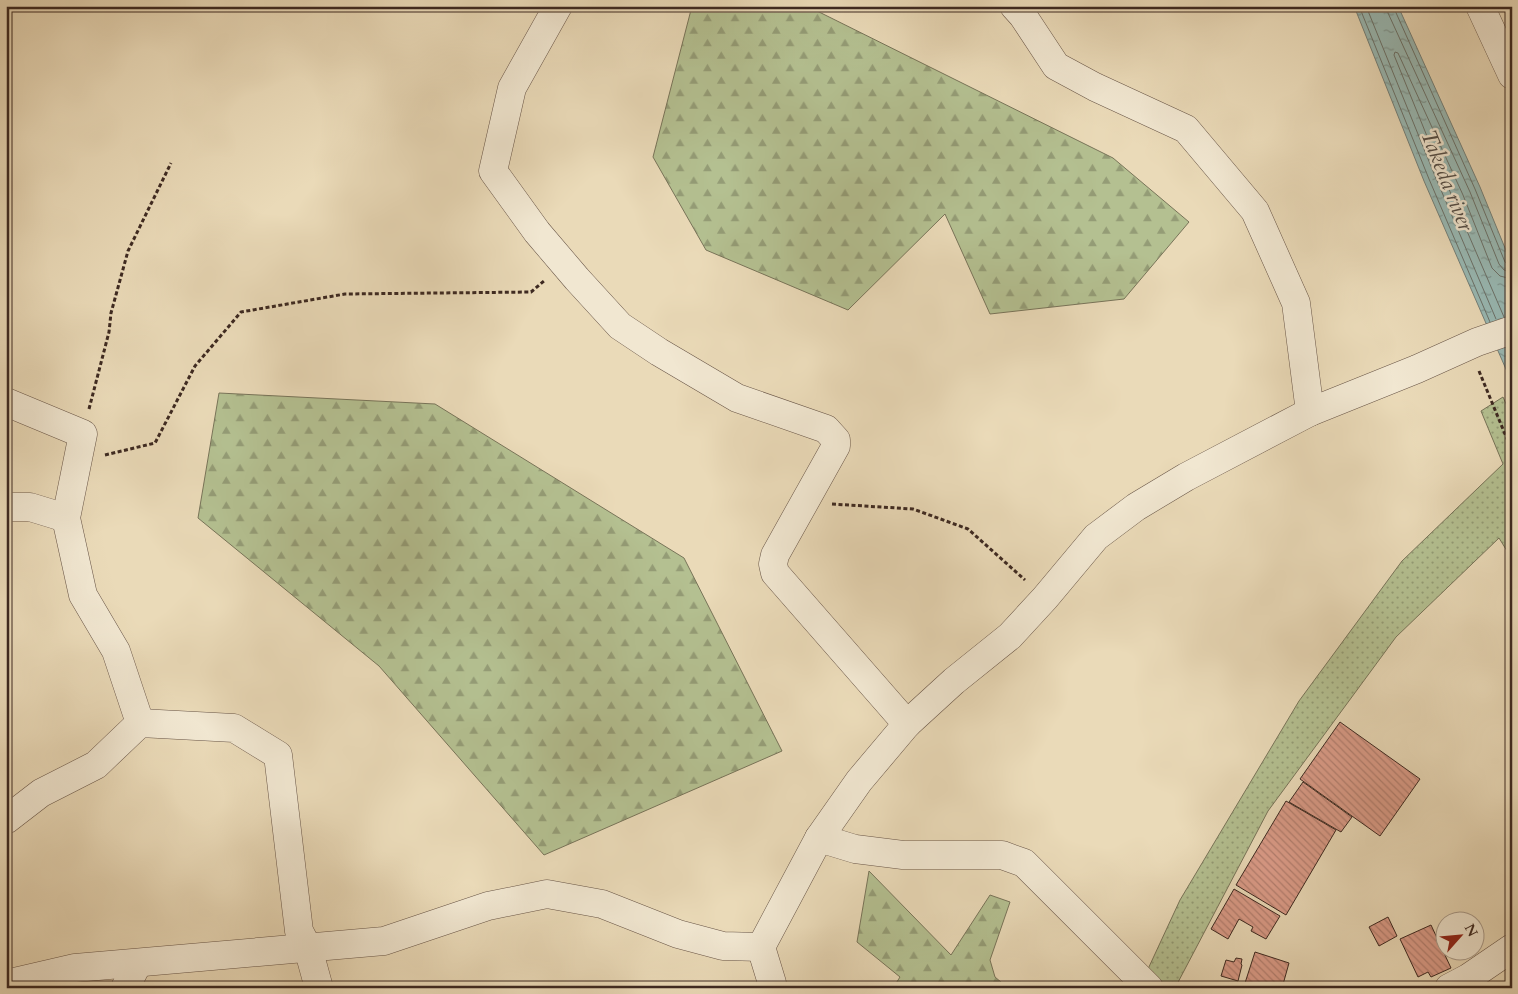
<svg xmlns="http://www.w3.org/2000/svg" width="1518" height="994" viewBox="0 0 1518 994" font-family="Cardo,serif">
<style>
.grass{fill:url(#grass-dots);stroke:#787459}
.forest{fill:url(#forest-firs);stroke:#787459}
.water{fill:url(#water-ripples);stroke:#74807a}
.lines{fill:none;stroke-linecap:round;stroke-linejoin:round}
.shore{stroke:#6b726b;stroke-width:1}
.building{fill:url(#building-back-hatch);stroke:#3d2921}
.minor-casing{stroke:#685547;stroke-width:29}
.tertiary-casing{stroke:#685547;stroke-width:29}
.path{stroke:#3d2921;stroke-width:3;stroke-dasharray:4 2.5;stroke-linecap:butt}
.minor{stroke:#f1e7d1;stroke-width:28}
.tertiary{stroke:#f1e7d1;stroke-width:28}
.labels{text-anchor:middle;stroke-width:5;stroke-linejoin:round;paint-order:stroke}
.water-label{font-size:22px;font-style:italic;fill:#544d46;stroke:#f1e7d1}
</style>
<defs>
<pattern id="grass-dots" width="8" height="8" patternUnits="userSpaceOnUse" patternTransform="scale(1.25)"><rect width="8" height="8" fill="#b4c091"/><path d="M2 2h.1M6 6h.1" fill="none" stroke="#949c76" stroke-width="1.8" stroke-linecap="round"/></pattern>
<pattern id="forest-firs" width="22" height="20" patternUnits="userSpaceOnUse" patternTransform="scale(1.25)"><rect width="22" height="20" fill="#b4c091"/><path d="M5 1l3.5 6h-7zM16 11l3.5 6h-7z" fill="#949c76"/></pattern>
<pattern id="water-ripples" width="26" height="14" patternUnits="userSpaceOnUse" patternTransform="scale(1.25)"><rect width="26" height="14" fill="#99bab5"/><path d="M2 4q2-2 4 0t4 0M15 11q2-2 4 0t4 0" fill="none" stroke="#7e9793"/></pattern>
<pattern id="building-back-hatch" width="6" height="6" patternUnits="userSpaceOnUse" patternTransform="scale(1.25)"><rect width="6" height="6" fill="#db9c89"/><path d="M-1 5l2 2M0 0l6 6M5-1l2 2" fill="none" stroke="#b37f70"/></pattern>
</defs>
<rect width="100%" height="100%" fill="#eadab8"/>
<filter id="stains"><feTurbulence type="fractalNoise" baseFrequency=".004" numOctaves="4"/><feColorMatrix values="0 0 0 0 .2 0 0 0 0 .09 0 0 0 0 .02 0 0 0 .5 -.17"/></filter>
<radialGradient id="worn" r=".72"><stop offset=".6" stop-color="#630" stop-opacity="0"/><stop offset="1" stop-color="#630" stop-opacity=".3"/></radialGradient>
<polygon class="grass" points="1503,397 1512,417 1512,559 1499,538 1396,637 1268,811 1175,988 1166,988 1148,969 1180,900 1299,701 1402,561 1503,464 1481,411"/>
<g class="forest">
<polygon points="692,6 807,6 1113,158 1189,222 1124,299 990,314 945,214 848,310 706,250 653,157"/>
<polygon points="219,393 435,404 684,558 782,751 544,855 379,666 198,518"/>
<polygon points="869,871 951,955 990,895 1010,902 990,960 995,977 1008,988 893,988 900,977 857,942"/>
</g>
<polygon class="water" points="1354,6 1398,6 1480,187 1512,265 1512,383 1424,181"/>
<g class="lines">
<g class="shore">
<polyline points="1359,6 1429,179 1490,322"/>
<polyline points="1366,6 1435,176 1496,319"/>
<polyline points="1387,6 1388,13 1470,192 1499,264 1504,270 1512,272"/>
<polyline points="1393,6 1475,189 1505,262 1508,265 1512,265"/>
<polyline points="1504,317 1442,173 1394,55 1395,52 1398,53 1463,195 1492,268 1500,276 1512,279"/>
</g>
</g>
<g class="building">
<polygon points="1340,722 1420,779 1380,836 1300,779"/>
<polygon points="1303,782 1352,817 1341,832 1289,802"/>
<polygon points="1286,801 1336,830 1286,915 1236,885"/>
<polygon points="1234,889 1280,916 1266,939 1251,931 1253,927 1239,919 1228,939 1211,929"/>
<polygon points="1388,917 1397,936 1379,946 1369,927"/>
<polygon points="1431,925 1451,968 1431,977 1428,972 1418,977 1400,939"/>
<polygon points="1255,952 1289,963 1282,988 1260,988 1245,983"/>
<polygon points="1236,958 1242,959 1241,964 1242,965 1238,981 1221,976 1226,960 1234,962"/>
</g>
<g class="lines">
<g class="minor-casing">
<g id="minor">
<polyline points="558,6 512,88 493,171 537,232 577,279 620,326 659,352 737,398 826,429 836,440 836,446 775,555 773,564 775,573 907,724"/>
<polyline points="1014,6 1023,16 1056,66 1095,87 1186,129 1255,211 1296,303 1310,412"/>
<polyline points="6,402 83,434 66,518 83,595 116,651 140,723"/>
<polyline points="6,507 30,507 66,518"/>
<polyline points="6,820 41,793 96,765 140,723 234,728 278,755 299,931 308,948 319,988"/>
<polyline points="819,838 855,849 903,855 1002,855 1024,863 1149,988"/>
<polyline points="6,984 75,968 384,941 488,906 547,894 602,904 678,934 723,946 761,947"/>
<polyline points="125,988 138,963"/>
<polyline points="770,988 772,983 761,947 819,838 859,781 907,724 954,681 1010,636 1045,598 1096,537 1136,507 1186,477 1310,412 1417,369 1477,342 1512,330"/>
<polyline points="1449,988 1468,978 1512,948"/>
</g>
</g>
<g class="tertiary-casing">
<polyline id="tertiary" points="1480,6 1512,75"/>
</g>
<g class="path">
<polyline points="1479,371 1512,451"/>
<polyline points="89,409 109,332 111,313 128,251 171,163"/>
<polyline points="105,455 155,443 195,366 241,312 345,294 531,292 544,281"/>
<polyline points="832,504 913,509 968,529 1025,580"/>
</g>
<use href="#minor" class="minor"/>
<use href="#tertiary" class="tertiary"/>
</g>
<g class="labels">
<g class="water-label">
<text transform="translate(1448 180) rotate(68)" y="8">Takeda river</text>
</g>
</g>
<rect width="1518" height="994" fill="none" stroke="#eadab8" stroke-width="25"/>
<rect x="8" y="8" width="1503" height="979" fill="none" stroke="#3d2921" stroke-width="2.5"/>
<rect x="12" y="12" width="1493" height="969" fill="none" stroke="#3d2921"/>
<g transform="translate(1460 936) rotate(63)"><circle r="24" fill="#f1e7d1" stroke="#a99b8b"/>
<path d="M0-4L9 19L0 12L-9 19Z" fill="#8f2418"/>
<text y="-8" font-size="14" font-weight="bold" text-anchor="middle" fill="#3d2921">N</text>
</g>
<rect width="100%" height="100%" filter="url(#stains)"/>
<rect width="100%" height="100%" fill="url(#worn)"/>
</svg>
